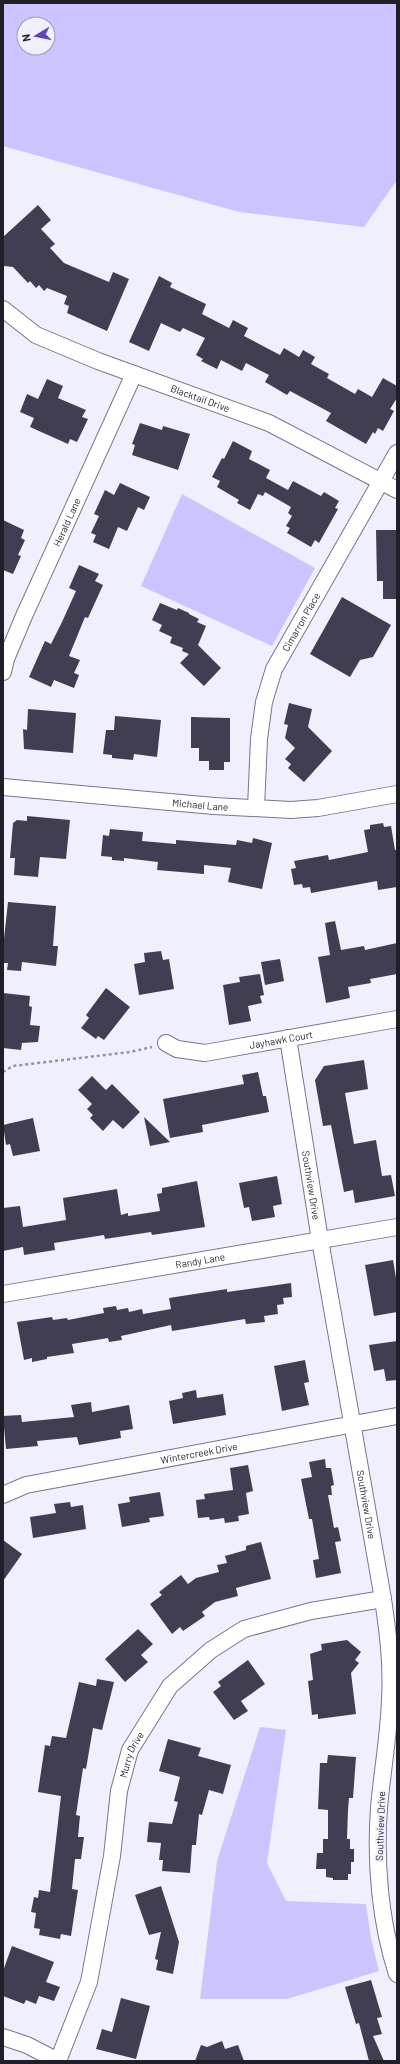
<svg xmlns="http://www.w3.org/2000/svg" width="400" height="2064" viewBox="0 0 400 2064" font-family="Barlow,sans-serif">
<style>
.green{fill:#ccc4fe;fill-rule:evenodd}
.building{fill:#413e53}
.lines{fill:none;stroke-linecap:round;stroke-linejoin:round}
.minor-casing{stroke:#78768c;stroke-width:18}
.path{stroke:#9493a0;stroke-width:2.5;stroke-dasharray:3 3;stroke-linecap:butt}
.minor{stroke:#fff;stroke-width:16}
.labels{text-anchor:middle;stroke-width:4;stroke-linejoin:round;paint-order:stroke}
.street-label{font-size:10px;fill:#201f29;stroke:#f0effe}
</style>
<rect width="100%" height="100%" fill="#f0effe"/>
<g class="green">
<path d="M3,3H397V180L364,227L239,212L3,146ZM24,24H48V48H24Z"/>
<polygon points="182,494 315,568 272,646 141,586"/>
<polygon points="260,1727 286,1730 267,1863 286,1901 366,1904 371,1938 379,1971 287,1999 200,1999 217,1861"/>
</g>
<g class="building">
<polygon points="38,205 51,220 41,229 55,244 50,248 64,263 109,282 113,272 129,279 107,331 67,313 69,306 64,304 67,296 47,288 44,291 39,285 36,288 30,281 28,283 13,267 4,266 3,237"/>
<polygon points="159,276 172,283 170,287 206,304 202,314 229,328 233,320 248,328 244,336 280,355 284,348 299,357 303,350 315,357 311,364 329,374 327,378 355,394 358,389 372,397 383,378 397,386 397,398 390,409 394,411 383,431 378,428 375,434 373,432 366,444 326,421 331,413 290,391 287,395 265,382 269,375 246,363 242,371 221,360 217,369 201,361 203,359 196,355 205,338 183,328 180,332 161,323 149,351 129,342"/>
<polygon points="47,379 63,386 58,398 86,410 82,417 88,419 77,442 70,439 68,444 30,427 34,418 20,412 27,394 38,399"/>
<polygon points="140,423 162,430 163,426 190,434 178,470 132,455 135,445 132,444"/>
<polygon points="233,441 252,451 249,459 270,470 266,478 288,490 293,481 321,496 324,492 339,501 335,508 338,509 319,543 315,540 311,547 287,533 290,528 286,526 292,516 288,513 291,507 265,492 263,496 258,494 250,510 237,503 239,500 217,487 220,481 212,477 222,458 224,459"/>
<polygon points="120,483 150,497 144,510 138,507 127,531 118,527 109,549 93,542 96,535 91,533 99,516 94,514 105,490 114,495"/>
<polygon points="3,520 24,530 21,538 25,540 18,555 21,556 13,574 3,570"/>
<polygon points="376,530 397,530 397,599 383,599 383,581 377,581"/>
<polygon points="79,565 99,574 95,581 103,585 88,618 85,617 69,656 80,660 74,673 79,675 74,688 54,680 51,687 29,677 45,641 51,644 62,622 76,591 69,588"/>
<polygon points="342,597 391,625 373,657 360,660 350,677 310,654"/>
<polygon points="160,603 177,610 178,608 189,613 189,614 199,619 197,622 206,626 198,645 221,668 204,686 180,663 189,654 182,651 183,648 170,643 172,637 159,631 162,625 152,620"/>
<polygon points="289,703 312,709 308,727 332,751 304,782 288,768 291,764 285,759 295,748 285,738 288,725 284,724"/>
<polygon points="28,709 76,713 73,753 24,749 23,729 27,730"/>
<polygon points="115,716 161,720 157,757 134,754 133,760 112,758 112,755 103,754 106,730 114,730"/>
<polygon points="191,717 230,718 230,762 224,762 224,770 209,770 209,761 199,761 199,748 191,748"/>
<polygon points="27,816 70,820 66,859 40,857 38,877 14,875 15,858 10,858 13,823 17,820 27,821"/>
<polygon points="383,823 384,827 391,826 395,850 397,850 397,887 378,890 377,881 311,893 310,887 303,888 302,884 294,885 291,869 296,868 294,861 328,855 329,860 368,852 364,830 370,829 370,825"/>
<polygon points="110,829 143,832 142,841 176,844 176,840 236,845 237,840 252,843 253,838 272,843 262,889 228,882 231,868 204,865 204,874 157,870 158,862 124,858 124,861 112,860 112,857 101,856 103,835 109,836"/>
<polygon points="8,902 56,906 53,946 58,946 56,966 22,962 21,971 7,970 8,963 3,963 3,948"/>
<polygon points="335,921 341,950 364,946 365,950 397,943 397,974 370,979 371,983 348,987 350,998 326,1003 318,957 330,955 325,923"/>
<polygon points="161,951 163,960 169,959 174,989 139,995 134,964 145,962 144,953"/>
<polygon points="280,959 284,981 265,985 261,962"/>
<polygon points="260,974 264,995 260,996 262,1003 248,1006 251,1021 229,1025 223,985 240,982 239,977"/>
<polygon points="106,988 130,1007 104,1040 98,1036 96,1039 81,1028 89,1018 86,1015"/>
<polygon points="3,993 30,996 29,1006 32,1007 30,1025 40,1026 38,1042 22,1043 21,1050 3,1048"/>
<polygon points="364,1060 368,1089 345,1093 354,1144 376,1140 382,1176 391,1175 395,1196 355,1203 353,1190 344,1192 331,1125 323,1126 315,1080 324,1066"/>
<polygon points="258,1072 263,1096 266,1096 269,1112 202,1125 203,1132 170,1138 163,1099 244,1084 242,1075"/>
<polygon points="92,1076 106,1090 112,1084 140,1112 123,1129 113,1120 103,1131 90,1118 93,1115 87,1109 92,1104 78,1090"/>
<polygon points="144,1117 170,1142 150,1146"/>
<polygon points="33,1118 40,1151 13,1156 10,1144 6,1145 3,1125"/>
<polygon points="277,1176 282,1204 273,1206 275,1217 252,1221 249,1207 244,1208 239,1183"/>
<polygon points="197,1181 205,1227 152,1235 151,1232 105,1239 104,1235 54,1243 55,1250 24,1255 23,1247 3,1251 3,1208 20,1206 23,1227 66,1220 63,1198 117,1189 121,1215 128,1213 128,1216 160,1211 157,1194 162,1193 162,1188"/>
<polygon points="393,1260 397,1284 397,1312 374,1316 365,1265"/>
<polygon points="291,1283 292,1297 283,1298 284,1304 277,1305 278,1314 264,1316 265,1322 246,1324 245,1319 172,1331 171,1325 121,1336 122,1340 109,1342 108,1338 72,1344 74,1353 47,1357 47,1359 32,1362 32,1358 24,1360 17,1322 52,1317 53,1320 67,1318 68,1320 104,1313 103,1308 116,1306 117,1310 128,1308 129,1312 142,1309 143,1314 171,1309 169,1298 227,1289 227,1292"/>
<polygon points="397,1341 397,1380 386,1381 384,1369 374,1371 369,1345"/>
<polygon points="305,1360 309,1382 304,1383 309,1405 282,1411 274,1366"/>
<polygon points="196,1390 197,1398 223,1394 226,1415 173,1424 169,1401 183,1398 182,1393"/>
<polygon points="91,1402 92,1412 129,1405 133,1429 120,1431 121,1438 79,1445 77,1437 37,1441 38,1446 6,1449 3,1416 21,1415 22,1422 74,1417 71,1405"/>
<polygon points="325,1459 326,1468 331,1468 334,1485 331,1486 332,1495 328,1495 334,1528 338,1527 341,1541 335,1542 341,1573 316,1578 313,1560 319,1559 312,1519 309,1519 301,1479 312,1477 309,1462"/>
<polygon points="248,1465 253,1491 246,1493 249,1514 238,1516 239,1521 225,1523 224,1518 210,1520 209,1517 198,1518 196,1500 205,1499 204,1494 233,1490 230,1468"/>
<polygon points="160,1492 164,1516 149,1518 150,1522 122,1527 118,1504 130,1502 129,1497"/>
<polygon points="70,1502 71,1507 83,1505 86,1529 33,1538 30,1517 56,1513 54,1504"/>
<polygon points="3,1540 22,1554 3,1581"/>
<polygon points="261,1542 271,1579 236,1588 238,1596 215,1602 202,1612 205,1616 183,1631 180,1627 172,1634 150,1604 162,1595 159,1592 181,1575 188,1584 196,1578 219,1572 217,1565 227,1563 225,1556 246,1550 246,1546"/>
<polygon points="138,1629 153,1644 141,1655 148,1662 125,1682 105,1659"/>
<polygon points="347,1640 361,1652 355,1660 359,1663 351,1673 356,1714 318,1719 318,1714 312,1715 308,1681 313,1680 310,1654 322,1650 321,1644"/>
<polygon points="248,1660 265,1684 241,1701 248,1711 234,1720 213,1692 221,1686 218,1682"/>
<polygon points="97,1679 114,1682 102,1730 93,1728 86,1769 83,1768 76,1815 80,1816 78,1837 84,1837 81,1859 75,1859 72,1889 78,1890 71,1936 61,1934 60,1939 39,1935 40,1929 34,1928 36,1913 31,1912 34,1897 38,1898 39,1890 50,1892 61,1796 38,1792 45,1745 50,1746 52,1736 66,1738 79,1682 96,1686"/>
<polygon points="168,1739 201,1748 198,1756 231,1765 223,1794 209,1790 202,1815 199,1814 196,1845 192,1845 190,1873 162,1871 163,1860 159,1860 161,1843 147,1842 149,1822 172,1824 178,1802 174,1801 180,1777 159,1771"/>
<polygon points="328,1755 356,1757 353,1798 349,1798 348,1810 347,1839 350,1839 350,1849 354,1849 354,1862 351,1862 351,1874 348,1874 348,1880 333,1880 333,1878 326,1877 326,1869 316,1869 317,1853 323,1853 323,1839 328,1839 328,1810 318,1809 320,1763 327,1763"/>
<polygon points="161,1886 179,1942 173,1974 156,1970 158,1960 155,1959 161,1932 149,1935 135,1895"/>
<polygon points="12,1946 54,1962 46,1982 60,1987 54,2001 39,1996 36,2004 26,2000 24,2004 3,1996 3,1971"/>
<polygon points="371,1980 382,2017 377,2018 382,2034 373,2036 384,2061 369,2061 359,2023 356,2024 345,1987"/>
<polygon points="121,1998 150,2006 136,2059 96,2049 102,2029 112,2032"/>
<polygon points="222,2041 225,2049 238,2045 244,2061 195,2061 201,2045 207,2047"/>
</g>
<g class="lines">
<g class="minor-casing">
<g id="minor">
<path id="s1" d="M3,309L36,335L98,361L269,423L397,490"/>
<path id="s2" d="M3,672L6,659L24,616L134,374"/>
<path id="s3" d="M3,787L214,806L291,810L318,808L397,794"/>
<path id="s4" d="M256,808L259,739L264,702L274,669L397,453"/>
<path id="s5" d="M288,1038L320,1240L383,1599C388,1633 392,1665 390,1699C389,1735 382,1772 379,1808C375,1862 380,1922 397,1974"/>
<path id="s6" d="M166,1043L177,1049L205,1053L397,1019"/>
<path id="s7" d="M3,1294L397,1227"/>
<path id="s8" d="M3,1495L26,1485L397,1416"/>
<path id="s9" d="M3,2037L27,2045L58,2061L89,1982L112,1856L119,1791L130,1750L170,1686L211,1650L244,1629L311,1611L383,1599"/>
</g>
</g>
<polyline class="path" points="3,1072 13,1066 130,1052 152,1047"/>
<use href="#minor" class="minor"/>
</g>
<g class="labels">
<g class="street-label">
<text dy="4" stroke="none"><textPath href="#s1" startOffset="218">Blacktail Drive</textPath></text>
<text dy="4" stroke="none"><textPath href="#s2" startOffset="163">Herald Lane</textPath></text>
<text dy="4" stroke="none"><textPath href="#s4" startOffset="195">Cimarron Place</textPath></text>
<text dy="4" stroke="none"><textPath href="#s3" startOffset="198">Michael Lane</textPath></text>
<text dy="4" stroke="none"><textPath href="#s6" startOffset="118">Jayhawk Court</textPath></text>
<text dy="4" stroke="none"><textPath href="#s5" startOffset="149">Southview Drive</textPath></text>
<text dy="4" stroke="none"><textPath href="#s7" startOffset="200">Randy Lane</textPath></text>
<text dy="4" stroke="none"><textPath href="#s8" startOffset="201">Wintercreek Drive</textPath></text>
<text dy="4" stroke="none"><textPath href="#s5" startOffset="473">Southview Drive</textPath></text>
<text dy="4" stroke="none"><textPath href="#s9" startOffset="377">Murry Drive</textPath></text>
<text transform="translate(380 1826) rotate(-88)" y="4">Southview Drive</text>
</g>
</g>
<rect width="400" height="2064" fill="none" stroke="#201f29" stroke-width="8"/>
<g transform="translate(36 36) rotate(260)"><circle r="19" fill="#f0effe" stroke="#9d9ca9"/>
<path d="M0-3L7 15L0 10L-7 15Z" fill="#6444bc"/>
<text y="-6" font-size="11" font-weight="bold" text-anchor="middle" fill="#201f29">N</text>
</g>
</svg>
